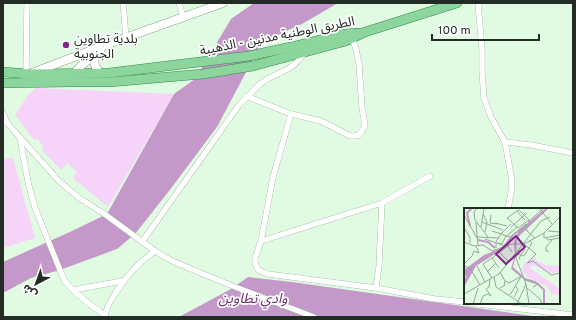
<svg xmlns="http://www.w3.org/2000/svg" width="576" height="320" viewBox="0 0 576 320" font-family="Overpass,'Noto Sans Arabic',sans-serif">
<style>
.green{fill:#f6d3f9}
.water{fill:#c498c8}
.lines{fill:none;stroke-linecap:round;stroke-linejoin:round}
.street-casing{stroke:#89a18b;stroke-width:6}
.secondary-casing{stroke:#89a18b;stroke-width:9}
.primary-casing{stroke:#358849;stroke-width:10}
.street{stroke:#fff;stroke-width:5.5}
.secondary{stroke:#fff;stroke-width:8}
.primary{stroke:#8cd69e;stroke-width:9}
.poi-dot{fill:#83238d;stroke:#fff;stroke-width:1.5}
.labels{text-anchor:middle;stroke-width:3.5;stroke-linejoin:round;paint-order:stroke}
.street-label{font-size:13px;fill:#222c24;stroke:#fff}
.poi-label{font-size:13px;fill:#222c24;stroke:#fff;text-anchor:start}
.water-label{font-size:14px;font-style:italic;fill:#6a3370;stroke:#fff}
.inset-river{fill:none;stroke:#c498c8;stroke-width:2}
.inset-road{fill:none;stroke:#95a897;stroke-width:1}
.view{fill:#83238d;fill-opacity:0.15;stroke:#83238d;stroke-width:2}
.inset-edge{fill:none;stroke:#222c24;stroke-width:2}
</style>
<rect width="100%" height="100%" fill="#e1fbe3"/>
<g class="green">
<polygon points="36,88 174,94 108,207 73,178 77,172 67,163 62,170 58,167 42,150 43,146 38,139 34,140 15,115 28,95"/>
<polygon points="9,158 13,158 35,238 3,248 3,160"/>
</g>
<g class="water">
<polygon points="254,3 338,3 302,24 262,42 217,127 169,191 135,234 117,249 60,270 31,278 3,293 3,262 72,231 107,214 174,94 195,79 231,19"/>
<polygon points="248,277 292,282 540,317 179,317 231,289"/>
</g>
<g class="lines">
<g class="street-casing">
<g id="street">
<polyline points="123,3 126,38"/>
<polyline points="179,3 183,17"/>
<polyline points="478,3 482,50 482,72 484,98 491,117 505,142 511,175 512,187 508,209"/>
<polyline points="26,73 27,3"/>
<polyline points="246,96 291,114 321,121 350,136 354,136 359,135 362,131 365,125 362,108 359,64 356,49 351,35"/>
<polyline points="3,113 7,122"/>
<polyline points="291,114 273,177 261,241 255,258 255,263 257,268 260,271 268,274 376,288 435,299 465,302"/>
<polyline points="3,120 8,124 58,180 79,198 103,213 155,251 172,261 230,285 314,317"/>
<path d="M20,138L28,182L35,208L64,280C75,294 90,305 105,315"/>
<polyline points="505,142 531,145 573,153"/>
<polyline points="261,241 382,203"/>
<polyline points="142,242 239,105 260,84 269,78 288,69 295,64 305,53"/>
<polyline points="376,288 379,266 382,203 430,176"/>
<polyline points="73,290 122,281"/>
<polyline points="469,303 573,315"/>
<path d="M105,317C106,308 110,301 115,294C126,276 138,263 155,251"/>
</g>
</g>
<g class="secondary-casing">
<g id="secondary">
<path d="M96,53C93,62 94,66 100,73"/>
<polyline points="32,73 108,44 223,3"/>
<polyline points="73,74 82,65 101,49"/>
</g>
</g>
<g class="primary-casing">
<g id="primary">
<polyline points="3,72 30,74 109,73 249,56 291,47 344,34 358,33"/>
<polyline points="3,83 72,82 110,82 203,74 253,66 346,41 365,32 457,3"/>
</g>
</g>
<use href="#street" class="street"/>
<use href="#secondary" class="secondary"/>
<use href="#primary" class="primary"/>
</g>
<circle class="poi-dot" cx="66" cy="45" r="4"/>
<g class="labels">
<g class="street-label">
<text transform="translate(277 35) rotate(-11)" y="5">الطريق الوطنية مدنين - الذهيبة</text>
</g>
<g class="poi-label">
<text x="74" y="43">بلدية تطاوين<tspan x="74" dy="15">الجنوبية</tspan></text>
</g>
<g class="water-label">
<text x="253" y="303">وادي تطاوين</text>
</g>
</g>
<g transform="translate(464 208)">
<rect width="96" height="96" fill="#e1fbe3"/>
<path d="M69,50L81,57L96,58V64L86,65L69,57L66,60L96,81V87L88,86L81,77L63,69L58,62L59,58L62,53V55Z" fill="#f6d3f9"/>
<path d="M82,0H85L53,30L52,47L49,59L61,70L71,73L76,77L61,72L47,61L51,46L50,34L54,24L50,27L45,37L12,58L0,79V70H2L0,62L20,47L38,40L45,30Z" fill="#c498c8"/>
<path class="inset-river" d="M6,18L3,5L8,0M14,32L24,34L31,40M73,75L80,82V96"/>
<path class="inset-road" d="M13,0L10,4L11,12L24,29M75,0L88,16M55,2L65,12M55,2L53,3L61,12M19,6L23,14L21,24M0,7L13,30M27,7L26,15L33,16M43,10L54,20L65,12M43,10L53,3M12,14L14,37M18,14L39,22M64,14L80,0M31,15L43,18M62,16L63,23L71,30M17,19L20,0M47,19L63,5M0,20L6,29V35M28,23L46,29M84,23L96,24M80,25V30L96,27M43,28L53,19M13,29L34,30M46,29L62,16M82,30L84,32L95,30M21,31L41,38M0,34L10,38L19,37L28,43L48,36H59M34,35L38,36L42,28M59,36L77,13L86,9M60,36L72,46L63,55L69,53L87,67L96,65M60,36L80,25L96,9M32,40V34L36,27L47,16M55,42L52,50L62,76L65,96M10,43L15,45L12,38M85,43H82V39L88,32M35,44L45,54M53,46L60,48L68,35L66,33M28,50L44,38L48,44M56,52L55,50L61,41M0,56L8,48L10,43M0,58L6,60L16,77M13,58L21,74M23,64L32,55M30,69L32,79L58,96M28,70L19,56L28,50L35,60M61,72L74,76L69,79M41,73L45,75L56,69M36,80L40,78L41,73L36,64M63,80L76,91L78,96M0,86L35,66L59,36M46,87L58,67M50,89L54,82L52,78M9,96L14,80M16,96L19,88L24,86L27,88L22,81L25,79L26,71M53,96L62,76"/>
<path class="view" d="M52,28L61,39L42,56L32,46Z"/>
<rect width="96" height="96" class="inset-edge"/>
</g>
<rect width="576" height="320" fill="none" stroke="#222c24" stroke-width="8"/>
<g transform="translate(36 284) rotate(221)" stroke="#ffffff" stroke-width="3" paint-order="stroke">
<path d="M0-3L7 15L0 10L-7 15Z" fill="#222c24"/>
<text y="-6" font-size="11" font-weight="bold" text-anchor="middle" fill="#222c24">ش</text>
</g>
<path d="M432 34v6h107v-6" fill="none" stroke="#222c24" stroke-width="2"/>
<text x="438" y="34" font-size="12" fill="#222c24" stroke="#ffffff" stroke-width="3" paint-order="stroke">100 m</text>
</svg>
